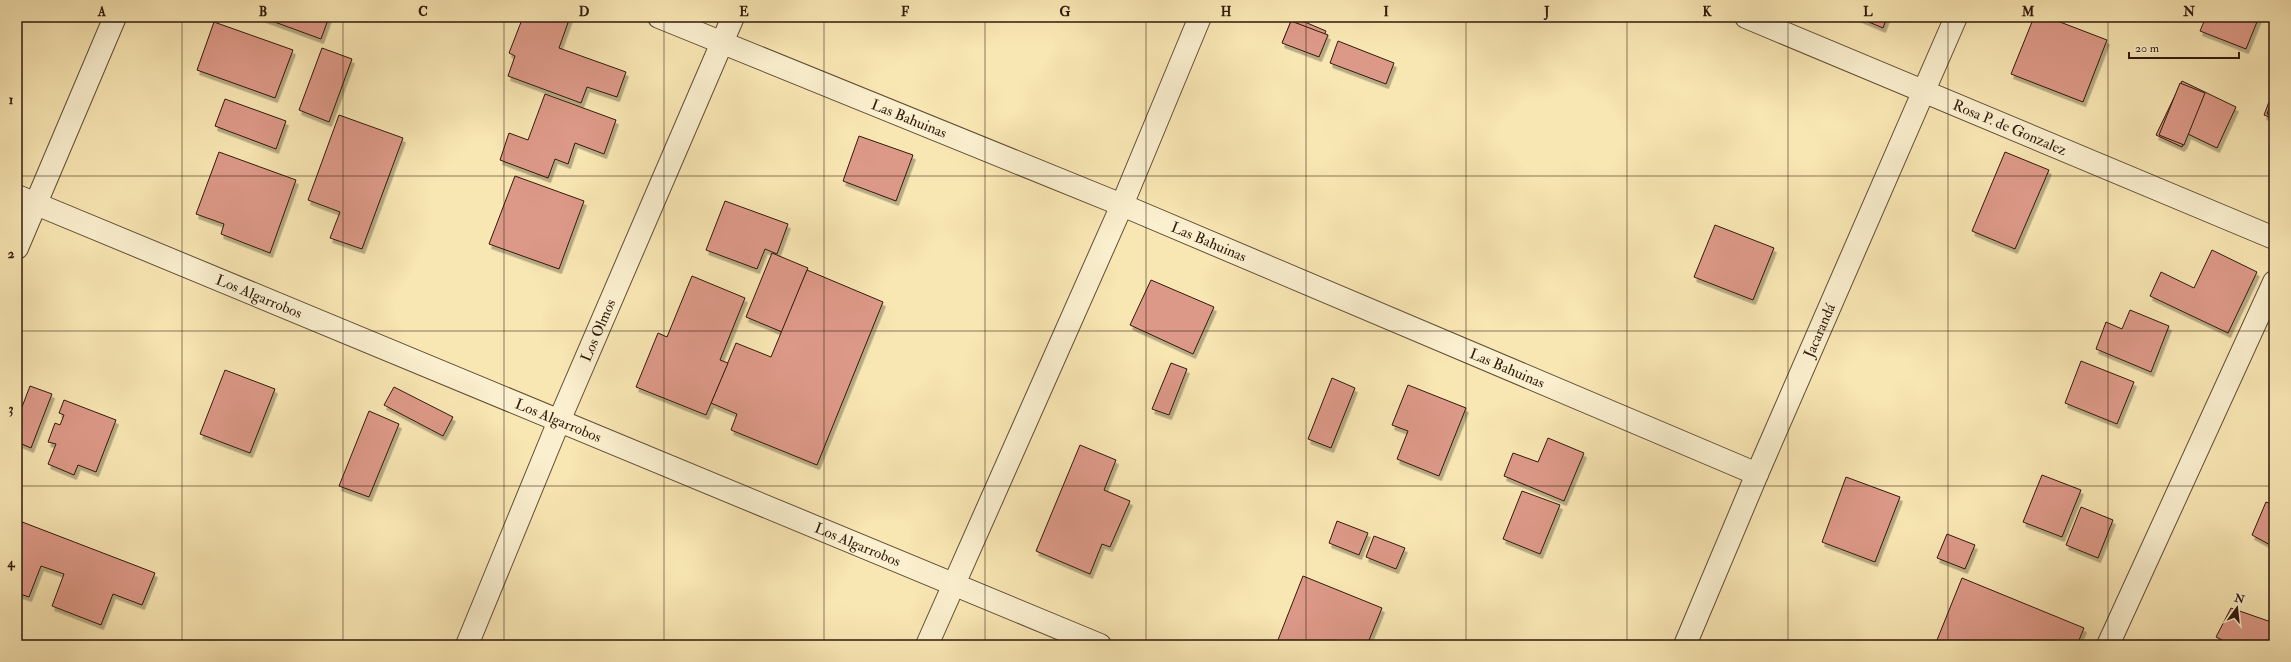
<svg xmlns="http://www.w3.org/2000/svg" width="2291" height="662" viewBox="0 0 2291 662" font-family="'IM FELL Double Pica',serif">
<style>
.building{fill:#d98;stroke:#2f1a0b;filter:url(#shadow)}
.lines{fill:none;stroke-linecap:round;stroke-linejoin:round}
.minor-casing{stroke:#614d35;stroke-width:24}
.minor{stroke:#faefce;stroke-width:22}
.grid{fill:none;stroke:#2f1a0b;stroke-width:1;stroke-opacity:0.55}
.labels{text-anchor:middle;stroke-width:4;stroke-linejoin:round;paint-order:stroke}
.street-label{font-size:15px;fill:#2f1a0b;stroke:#faefce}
.neatline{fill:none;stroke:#2f1a0b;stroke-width:1.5}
.grid-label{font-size:13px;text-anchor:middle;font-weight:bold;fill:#2f1a0b}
</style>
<defs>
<filter id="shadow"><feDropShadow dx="2.5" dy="4.5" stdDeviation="0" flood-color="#0004"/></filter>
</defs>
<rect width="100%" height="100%" fill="#f8e6b3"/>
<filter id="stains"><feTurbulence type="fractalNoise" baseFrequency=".005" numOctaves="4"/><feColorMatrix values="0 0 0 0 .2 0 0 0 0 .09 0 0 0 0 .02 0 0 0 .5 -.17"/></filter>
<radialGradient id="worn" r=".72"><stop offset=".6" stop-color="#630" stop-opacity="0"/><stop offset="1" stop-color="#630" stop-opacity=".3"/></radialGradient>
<g class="building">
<polygon points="261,17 329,17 321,39"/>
<polygon points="523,17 570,17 559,48 626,72 617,97 587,87 581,103 508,76 515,56 509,53"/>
<polygon points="1293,17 1326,31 1316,55 1283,41"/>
<polygon points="1857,17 1887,17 1883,28"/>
<polygon points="2034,17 2047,17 2107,40 2083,102 2011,74"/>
<polygon points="2206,17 2259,17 2246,49 2200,31"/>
<polygon points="1291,21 1328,35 1319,57 1282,43"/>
<polygon points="214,22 293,50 275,98 197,70"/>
<polygon points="1338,41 1394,63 1386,84 1330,63"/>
<polygon points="322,48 352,59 329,122 299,110"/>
<polygon points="2182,81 2236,107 2217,148 2188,134 2182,147 2156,135"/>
<polygon points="2180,83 2205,93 2184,145 2159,135"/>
<polygon points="2274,89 2274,119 2264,115"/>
<polygon points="545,94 616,120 604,154 575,143 568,164 555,159 548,178 500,160 509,133 528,140"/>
<polygon points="2274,94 2274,117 2267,114"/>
<polygon points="225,99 286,121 276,149 215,126"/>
<polygon points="339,115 403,138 362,249 330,238 340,212 308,200"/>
<polygon points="859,136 913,155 896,201 843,181"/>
<polygon points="219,152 296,180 270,253 221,234 224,224 196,214"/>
<polygon points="2005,152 2049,170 2015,249 1972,231"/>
<polygon points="515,176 584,201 559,269 489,244"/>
<polygon points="725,201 788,224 777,254 765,249 757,269 706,250"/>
<polygon points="1715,225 1774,248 1753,300 1694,277"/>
<polygon points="2212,250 2257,272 2228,333 2150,296 2161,272 2194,288"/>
<polygon points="772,253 808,268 782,332 746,317"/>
<polygon points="807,270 883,302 817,465 731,430 737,414 711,403 736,343 771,357"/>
<polygon points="692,276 745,298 720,360 728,363 706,415 636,387 658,333 667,337"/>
<polygon points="1151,280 1214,307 1193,354 1130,325"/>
<polygon points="2130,310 2169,326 2151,372 2096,349 2106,322 2122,329"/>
<polygon points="2081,361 2134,382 2117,424 2065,403"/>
<polygon points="1171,363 1187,369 1169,415 1152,409"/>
<polygon points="225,370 275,389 250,453 200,434"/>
<polygon points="1332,378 1355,388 1331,448 1308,439"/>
<polygon points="1408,385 1466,408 1439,476 1397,459 1408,431 1392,425"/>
<polygon points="30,386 52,394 31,448 17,442 17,420"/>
<polygon points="394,387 453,417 443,436 384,405"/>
<polygon points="64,400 116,420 96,472 78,465 74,475 48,464 56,444 48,442 55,423 60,425 64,415 59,413"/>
<polygon points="369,411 399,424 369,497 339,486"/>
<polygon points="1548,438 1584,453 1564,501 1504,476 1513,453 1538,462"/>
<polygon points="1080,445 1116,460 1104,490 1130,501 1110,547 1102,544 1090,574 1036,551"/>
<polygon points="2042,475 2081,490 2062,537 2023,522"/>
<polygon points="1846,477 1900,497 1875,562 1822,542"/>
<polygon points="1522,491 1560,505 1540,554 1503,539"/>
<polygon points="2266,502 2274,505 2274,547 2252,535"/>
<polygon points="2081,507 2113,520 2098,558 2066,545"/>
<polygon points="17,520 155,573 142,605 113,594 101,625 52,606 64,574 41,566 29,597 17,593"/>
<polygon points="1337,521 1368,533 1359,555 1329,543"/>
<polygon points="1947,534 1975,545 1965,569 1937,558"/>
<polygon points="1374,536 1405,548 1396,569 1366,557"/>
<polygon points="1303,576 1382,608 1367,645 1276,645"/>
<polygon points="1962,578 2084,628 2077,645 1950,645 1937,640"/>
<polygon points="2231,608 2274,623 2274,645 2232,645 2216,637"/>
</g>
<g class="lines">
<g class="minor-casing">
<g id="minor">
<path id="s1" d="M659,17L1122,205L1757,474"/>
<path id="s2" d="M1746,17L2274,238"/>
<path id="s3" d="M17,196L1100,645"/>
<polyline points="17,248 115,17"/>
<path id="s4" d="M467,645L559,421L733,17"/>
<polyline points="927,645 1122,205 1200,17"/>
<path id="s5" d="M1685,645L1757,474L1956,17"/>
<polyline points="2108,645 2274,282"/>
</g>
</g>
<use href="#minor" class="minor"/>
</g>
<path class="grid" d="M182,17V645M343,17V645M504,17V645M664,17V645M824,17V645M985,17V645M1146,17V645M1306,17V645M1466,17V645M1627,17V645M1788,17V645M1948,17V645M2108,17V645M17,176H2274M17,331H2274M17,486H2274"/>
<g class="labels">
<g class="street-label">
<text dy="5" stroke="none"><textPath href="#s1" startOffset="270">Las Bahuinas</textPath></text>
<text dy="5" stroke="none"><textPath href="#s2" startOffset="286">Rosa P. de Gonzalez</textPath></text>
<text dy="5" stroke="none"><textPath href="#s1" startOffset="594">Las Bahuinas</textPath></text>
<text dy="5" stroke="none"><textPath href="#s3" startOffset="262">Los Algarrobos</textPath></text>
<text dy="5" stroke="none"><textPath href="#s4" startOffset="341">Los Olmos</textPath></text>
<text dy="5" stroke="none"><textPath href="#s5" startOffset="342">Jacarandá</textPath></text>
<text dy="5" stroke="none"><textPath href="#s1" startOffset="918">Las Bahuinas</textPath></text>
<text dy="5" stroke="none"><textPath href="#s3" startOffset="586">Los Algarrobos</textPath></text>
<text dy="5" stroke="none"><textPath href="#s3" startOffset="910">Los Algarrobos</textPath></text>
</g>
</g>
<rect width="2291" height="662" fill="none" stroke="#f8e6b3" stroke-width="44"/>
<g transform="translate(2237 608) rotate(15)" stroke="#faefce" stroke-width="3" paint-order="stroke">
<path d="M0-3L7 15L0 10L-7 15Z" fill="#2f1a0b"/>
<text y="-6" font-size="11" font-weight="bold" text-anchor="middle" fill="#2f1a0b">N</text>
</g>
<path d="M2129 52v6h110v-6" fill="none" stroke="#2f1a0b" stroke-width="2"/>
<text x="2135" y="52" font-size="12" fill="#2f1a0b" stroke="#faefce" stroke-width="3" paint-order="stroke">20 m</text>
<rect x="22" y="22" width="2247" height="618" class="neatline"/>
<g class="grid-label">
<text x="102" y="16">A</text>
<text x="263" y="16">B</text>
<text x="423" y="16">C</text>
<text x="584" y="16">D</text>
<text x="744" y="16">E</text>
<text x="905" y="16">F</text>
<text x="1065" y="16">G</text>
<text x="1226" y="16">H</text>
<text x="1386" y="16">I</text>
<text x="1547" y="16">J</text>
<text x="1707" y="16">K</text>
<text x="1868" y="16">L</text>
<text x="2028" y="16">M</text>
<text x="2189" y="16">N</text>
<text x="11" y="104">1</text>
<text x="11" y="258">2</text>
<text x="11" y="413">3</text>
<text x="11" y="567">4</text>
</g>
<rect width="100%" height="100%" filter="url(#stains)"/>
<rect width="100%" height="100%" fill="url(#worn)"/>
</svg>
